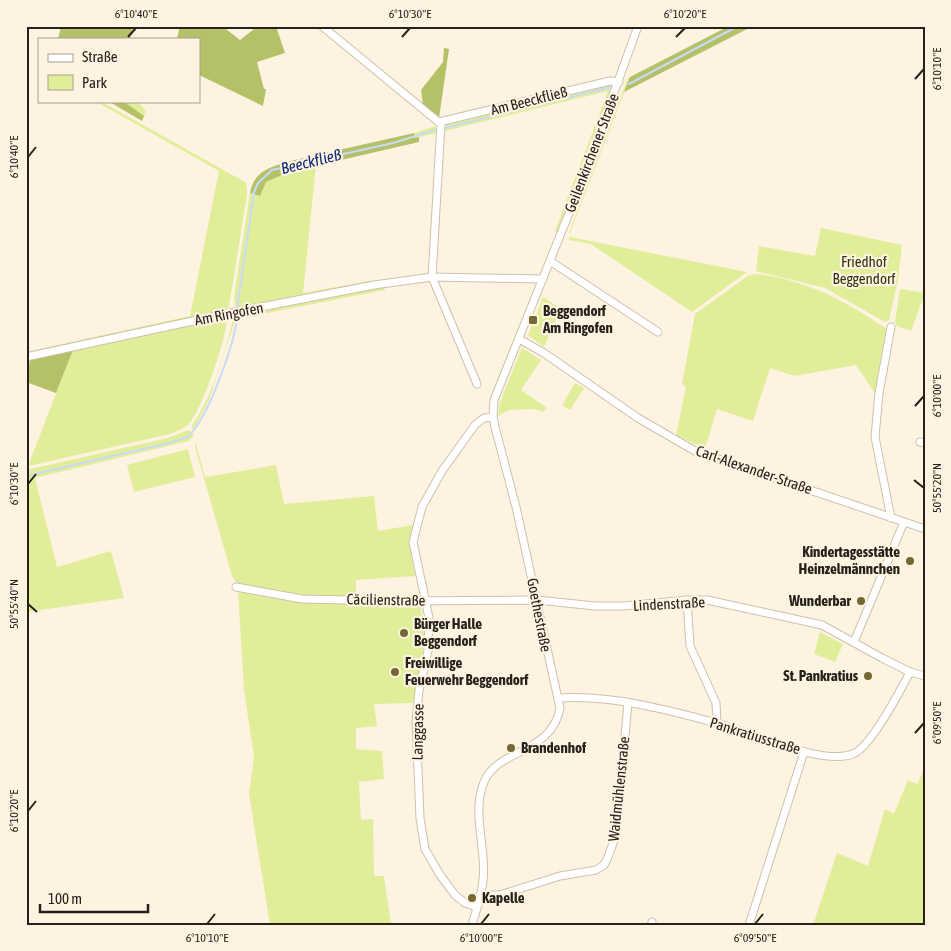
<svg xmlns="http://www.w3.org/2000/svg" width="951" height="951" viewBox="0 0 951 951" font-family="'Asap Condensed',sans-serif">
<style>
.green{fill:#e1ee99}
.forest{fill:#b4c167}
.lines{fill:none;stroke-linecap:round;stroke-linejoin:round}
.stream{stroke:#c9d9f8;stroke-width:2}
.minor-casing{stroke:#cec0ac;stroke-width:9}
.minor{stroke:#fff;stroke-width:7}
.ticks{fill:none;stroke:#262119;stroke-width:2}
.poi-dot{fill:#746835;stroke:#fef2e1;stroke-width:2}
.labels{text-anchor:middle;stroke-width:4.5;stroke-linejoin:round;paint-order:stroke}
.street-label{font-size:15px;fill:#262119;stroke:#fef2e1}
.park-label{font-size:15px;fill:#2f330d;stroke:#fef2e1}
.poi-label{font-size:15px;font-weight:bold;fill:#262119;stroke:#fef2e1;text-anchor:start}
.water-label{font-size:16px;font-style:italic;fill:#062679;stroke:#fef2e1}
.neatline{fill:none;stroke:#262119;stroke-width:2}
.ticks-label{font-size:12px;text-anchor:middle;fill:#262119}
</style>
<rect width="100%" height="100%" fill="#fef2e1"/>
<g class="green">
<polygon points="630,77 570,233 569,233 628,78"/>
<polygon points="609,85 612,85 610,91 557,232 555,231 608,91 445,131 446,124"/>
<polygon points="95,101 100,101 245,182 247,187 247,195 229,306 225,310 26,354 26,352 190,316 219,171"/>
<polygon points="123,101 139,103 146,111 144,116"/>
<polygon points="435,126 438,133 415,138 414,133"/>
<polygon points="316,165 303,293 374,280 380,281 235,309 234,297 250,193 259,196 266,182 289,172"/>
<polygon points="821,228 902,245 898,280 889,320 885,322 825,288 756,271 759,246 815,256"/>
<polygon points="570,237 747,272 692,312 591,244 569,240"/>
<path d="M758,274C807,281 844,300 885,328L887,330L876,395L856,365L795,376L770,368L753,421L717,409L705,449L676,435L686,387L682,384L695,314L742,280L749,275Z"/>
<polygon points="384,287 385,290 246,317 248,313 359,292 359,290"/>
<polygon points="900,289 925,293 911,331 897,326 895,322"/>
<polygon points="543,297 561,309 544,347 528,335"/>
<path d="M226,318C230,331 202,407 192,420C186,428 178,431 170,434L28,466L73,350Z"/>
<path d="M236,318L209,400L194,429L191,427C212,397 225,354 233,319Z"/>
<polygon points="522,348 541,360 521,390 547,408 543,412 534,409 509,410 498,416 500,402"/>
<polygon points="575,383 584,388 570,410 562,405"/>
<polygon points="188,430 194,435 189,441 35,478 57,567 111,551 124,598 26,612 26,470 168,438"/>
<polygon points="196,443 205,477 276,465 284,504 374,496 378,531 413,525 409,543 415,576 356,580 356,597 304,596 238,585 232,576 195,447"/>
<polygon points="188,449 195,477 134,492 127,465"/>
<polygon points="238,590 281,597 420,604 426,635 413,703 374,704 377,726 356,728 356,749 382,751 384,779 359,782 361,820 373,819 374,876 384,876 391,925 270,925 249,794 254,757 244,690"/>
<polygon points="820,632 843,644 835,662 814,654"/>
<polygon points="925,768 925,925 813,925 837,853 868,866 885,809 894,814 908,780 917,784"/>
</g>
<g class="forest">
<polygon points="61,26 133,26 130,39 58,39"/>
<polygon points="180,26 222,26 240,40 258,26 276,26 285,53 257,62 264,89 266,89 263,106 199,75 199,39 177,39"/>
<polygon points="729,26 753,26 624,92 630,77"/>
<polygon points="444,48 449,49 439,118 423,105 421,90 443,62"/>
<polygon points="108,101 123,101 144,116 142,121"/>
<path d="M414,133L415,138L419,137V142L289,172L266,182L260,196L250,193C254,172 268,168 286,162Z"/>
<polygon points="73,350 56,393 26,382 30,360"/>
</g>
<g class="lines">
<g class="stream">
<polyline points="629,84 738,26"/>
<polyline points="445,128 611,87"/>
<polyline points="237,309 254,192 258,183 272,170 393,143 435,130"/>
<path d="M193,431C210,411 234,345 237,318"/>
<polyline points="26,476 169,443 188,437 192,432"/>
</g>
<g class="minor-casing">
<g id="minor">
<polyline points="322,26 441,124 432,277 477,384"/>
<polyline points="439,122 610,81 619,82"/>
<polyline points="550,261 658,332"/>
<polyline points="519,339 544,353 638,418 695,451 925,529"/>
<polyline points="26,357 230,313 374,285 432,277 543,279"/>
<polyline points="920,442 925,443"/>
<polyline points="891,518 875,437 879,393 891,327"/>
<polyline points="236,587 302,599 395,601 537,600 595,606 624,606 687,600 707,600 822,625 882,658 910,672 925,676"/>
<polyline points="687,600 690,646 716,703 717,723"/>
<polyline points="854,642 904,522"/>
<path d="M559,698C611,695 665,709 716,723C748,731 825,768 855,753C873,743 900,691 910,672"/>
<polyline points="480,895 500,895 560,876 596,870 604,865 608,857 616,835 628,703"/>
<polyline points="477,907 465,903 455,895 440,875 425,849 420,818 416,722 419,690 428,651 429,618 413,542 422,507 442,471 475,425 484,418 493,417"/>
<path d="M472,925C476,910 482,895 483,880C487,849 471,813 484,782C498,748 552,754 560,708L516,507L495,427L493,417L494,400L582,181L638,26"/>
<polyline points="651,925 652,922"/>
<polyline points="749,925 804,752"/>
</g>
</g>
<use href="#minor" class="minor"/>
</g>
<path class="ticks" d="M128,37L136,28M402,37L410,28M676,37L685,28M915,79L924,69M28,157L36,147M915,406L924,396M914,480L924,488M28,484L36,474M28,604L37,612M915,733L924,723M28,811L36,801M207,924L215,914M481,924L489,914M755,924L763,914"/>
<g class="poi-dot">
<rect x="528" y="315" width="10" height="10" rx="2.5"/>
<circle cx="910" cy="561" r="5"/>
<circle cx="861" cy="601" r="5"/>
<circle cx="404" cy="633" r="5"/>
<circle cx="395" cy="672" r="5"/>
<circle cx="868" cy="676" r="5"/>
<circle cx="511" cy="748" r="5"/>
<circle cx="472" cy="898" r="5"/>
</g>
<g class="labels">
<g class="street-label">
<text transform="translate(529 101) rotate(-14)" y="5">Am Beeckfließ</text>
<text transform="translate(592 153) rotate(-69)" y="5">Geilenkirchener Straße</text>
<text transform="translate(229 314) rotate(-11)" y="5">Am Ringofen</text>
<text transform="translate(754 470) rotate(19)" y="5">Carl-Alexander-Straße</text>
<text transform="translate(386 600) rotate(1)" y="5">Cäcilienstraße</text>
<text transform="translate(669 604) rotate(-3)" y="5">Lindenstraße</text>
<text transform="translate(539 615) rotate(79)" y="5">Goethestraße</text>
<text transform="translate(418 732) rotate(-89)" y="5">Langgasse</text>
<text transform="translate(755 736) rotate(17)" y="5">Pankratiusstraße</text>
<text transform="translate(619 789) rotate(-84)" y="5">Waidmühlenstraße</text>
</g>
<g class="park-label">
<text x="864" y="267">Friedhof<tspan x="864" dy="17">Beggendorf</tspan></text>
</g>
<g class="poi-label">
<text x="543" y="316">Beggendorf<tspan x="543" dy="17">Am Ringofen</tspan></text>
<text x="900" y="557" text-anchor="end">Kindertagesstätte<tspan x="900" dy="17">Heinzelmännchen</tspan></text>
<text x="851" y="606" text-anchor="end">Wunderbar</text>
<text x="414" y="629">Bürger Halle<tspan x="414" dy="17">Beggendorf</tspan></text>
<text x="405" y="668">Freiwillige<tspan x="405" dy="17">Feuerwehr Beggendorf</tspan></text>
<text x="858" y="681" text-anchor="end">St. Pankratius</text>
<text x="521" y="753">Brandenhof</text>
<text x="482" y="903">Kapelle</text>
</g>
<g class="water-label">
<text transform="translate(311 161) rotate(-14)" y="6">Beeckfließ</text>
</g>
</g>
<rect width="951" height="951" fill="none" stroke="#fef2e1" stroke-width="55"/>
<rect x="38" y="38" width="162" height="65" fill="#fef2e1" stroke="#a89e91"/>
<rect x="48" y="54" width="25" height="8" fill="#ffffff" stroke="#a89e91"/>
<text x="82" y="62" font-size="15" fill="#262119">Straße</text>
<rect x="48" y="75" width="25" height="15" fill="#e1ee99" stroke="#a89e91"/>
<text x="82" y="88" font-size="15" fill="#262119">Park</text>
<path d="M40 904v8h108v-8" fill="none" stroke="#262119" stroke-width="2.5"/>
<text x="48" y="904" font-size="15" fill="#262119" stroke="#fef2e1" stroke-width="4" paint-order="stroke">100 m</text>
<rect x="28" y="28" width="896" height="896" class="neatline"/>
<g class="ticks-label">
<text x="136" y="18">6°10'40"E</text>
<text x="410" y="18">6°10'30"E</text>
<text x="685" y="18">6°10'20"E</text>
<text transform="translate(937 69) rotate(-90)" y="4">6°10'10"E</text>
<text transform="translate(14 157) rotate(-90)" y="4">6°10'40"E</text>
<text transform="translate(937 396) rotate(-90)" y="4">6°10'00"E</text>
<text transform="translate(14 484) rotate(-90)" y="4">6°10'30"E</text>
<text transform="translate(937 488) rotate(-90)" y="4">50°55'20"N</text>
<text transform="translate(14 604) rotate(-90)" y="4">50°55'40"N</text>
<text transform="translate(937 723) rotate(-90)" y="4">6°09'50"E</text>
<text transform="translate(14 811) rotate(-90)" y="4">6°10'20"E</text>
<text x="207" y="942">6°10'10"E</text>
<text x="481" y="942">6°10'00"E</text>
<text x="755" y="942">6°09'50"E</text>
</g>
</svg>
